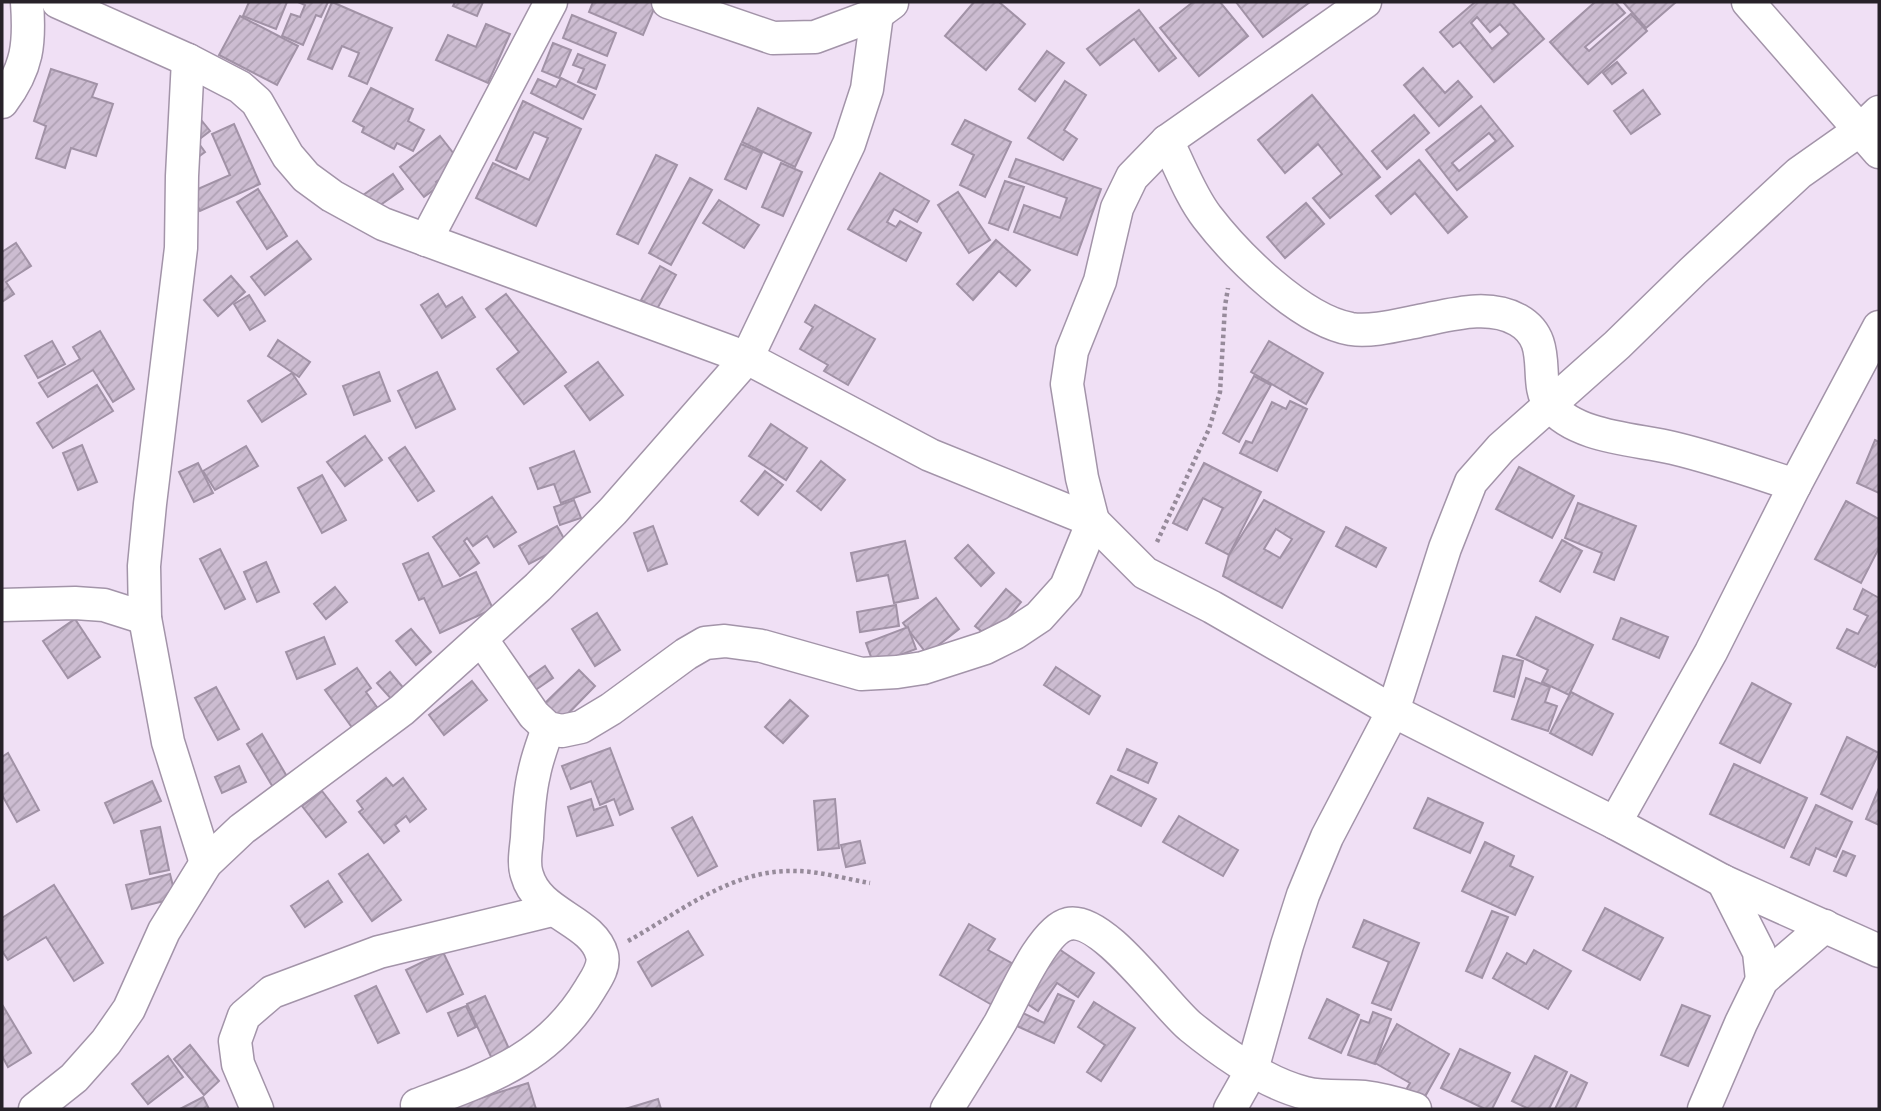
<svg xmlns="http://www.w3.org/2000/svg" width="1881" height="1111" viewBox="0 0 1881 1111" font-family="Lato,sans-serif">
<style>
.building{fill:url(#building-hatch);stroke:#a192a6;stroke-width:2;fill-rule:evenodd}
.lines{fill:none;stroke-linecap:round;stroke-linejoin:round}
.minor-casing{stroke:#a394a9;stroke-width:35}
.path{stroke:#978b9b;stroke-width:4.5;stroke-dasharray:3.5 3.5;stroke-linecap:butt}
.minor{stroke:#fff;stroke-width:32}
</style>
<defs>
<pattern id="building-hatch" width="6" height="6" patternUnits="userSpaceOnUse" patternTransform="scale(1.75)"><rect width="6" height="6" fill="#ccbcd1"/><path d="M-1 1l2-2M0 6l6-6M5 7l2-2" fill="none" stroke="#afa1b3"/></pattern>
</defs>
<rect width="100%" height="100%" fill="#f0e0f5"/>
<g class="building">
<polygon points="249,2 287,2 276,29 243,16"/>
<polygon points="298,2 328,2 321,17 316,15 303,45 282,36 291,14 300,17 305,5"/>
<polygon points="332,2 392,28 367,84 349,76 359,53 342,46 332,69 308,59"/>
<polygon points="455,2 483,2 477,16 453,6"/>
<polygon points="593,2 657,2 643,35 589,12"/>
<polygon points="974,2 999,2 1025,24 986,70 945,36"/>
<polygon points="1193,2 1220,2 1248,36 1199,76 1160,28"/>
<polygon points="1236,2 1310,2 1263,37"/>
<path d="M1475,2H1512L1544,39L1494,82L1460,42L1453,47L1440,32ZM1477,17L1490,32L1500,24L1509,34L1492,49L1471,23Z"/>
<polygon points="1595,2 1615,2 1625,13 1585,47 1589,51 1631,14 1647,31 1588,84 1550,42"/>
<polygon points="1623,2 1676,2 1646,28"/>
<polygon points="1139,10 1176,58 1159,71 1134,39 1100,65 1087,49"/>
<polygon points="572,15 616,33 607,56 563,38"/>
<polygon points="240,16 298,46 277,85 219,55"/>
<polygon points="486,24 510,34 488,83 436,60 448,35 476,47"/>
<polygon points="553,43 571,50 559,78 542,71"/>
<polygon points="1047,51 1064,63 1035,101 1019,89"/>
<polygon points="578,54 605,65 596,89 578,82 584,69 573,65"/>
<polygon points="1617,62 1626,73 1612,84 1603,73"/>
<polygon points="1423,68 1445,93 1458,81 1472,97 1439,126 1404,85"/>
<polygon points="51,69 97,84 92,97 113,104 96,156 71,148 65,168 36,158 46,126 34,121"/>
<polygon points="561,78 595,95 583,119 531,93 538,79 556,87"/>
<polygon points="1065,81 1086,95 1064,130 1077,139 1063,160 1028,138"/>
<polygon points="371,88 413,109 408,121 424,130 413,151 397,143 394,149 362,132 364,127 353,121"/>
<polygon points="1643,90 1660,114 1631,134 1614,111"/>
<polygon points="1312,95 1380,177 1330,218 1313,198 1342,174 1318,144 1285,173 1258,140"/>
<polygon points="523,101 581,129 536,226 476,198 493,163 529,180 548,138 534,132 516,169 496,160"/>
<path d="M1481,106L1513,146L1457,190L1426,150ZM1489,133L1496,141L1459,171L1452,163Z"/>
<polygon points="758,108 811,133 795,167 742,142"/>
<polygon points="1414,115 1429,133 1387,169 1372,151"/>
<polygon points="965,120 1011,142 985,197 960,185 974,155 952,144"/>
<polygon points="202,121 210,131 197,141 205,152 191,162 175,140"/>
<polygon points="234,124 260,184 200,211 191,192 230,175 212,134"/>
<polygon points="440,136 461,163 436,182 439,186 424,197 400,167"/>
<polygon points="741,144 762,153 746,189 725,179"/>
<polygon points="656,155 677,165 638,244 617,234"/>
<polygon points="1016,159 1101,189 1077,255 1014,232 1024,205 1060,218 1067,198 1009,177"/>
<polygon points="1419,160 1467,217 1448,233 1415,193 1391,214 1376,196"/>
<polygon points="781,163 802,172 783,216 762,207"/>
<polygon points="880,173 929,201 917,222 894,209 887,222 896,227 900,221 921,233 906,261 848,229"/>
<polygon points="393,174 403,189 369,213 359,198"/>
<polygon points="690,178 712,190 671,265 649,253"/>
<polygon points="1005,181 1024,187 1008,230 989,223"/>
<polygon points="258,189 287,236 267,249 237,202"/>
<polygon points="958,192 990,240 969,253 938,205"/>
<polygon points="719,200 759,225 744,248 703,223"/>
<polygon points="1306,203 1324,224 1285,258 1267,237"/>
<polygon points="996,240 1030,270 1016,286 999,271 973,300 957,284"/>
<polygon points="297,241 311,259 265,295 251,277"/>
<polygon points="16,243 31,266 6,282 14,294 2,302 2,252"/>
<polygon points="660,266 676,275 657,309 641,300"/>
<polygon points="231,276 245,292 218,316 204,300"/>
<polygon points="438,294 446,307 462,297 475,317 442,338 421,305"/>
<polygon points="506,294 566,372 524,404 497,369 519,352 486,309"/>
<polygon points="249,295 265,321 250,330 234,304"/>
<polygon points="815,305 875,339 848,385 824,371 828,365 800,349 813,327 805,322"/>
<polygon points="100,331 134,389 113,402 93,370 48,397 39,383 80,359 73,347"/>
<polygon points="278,340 310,362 299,377 268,356"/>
<polygon points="52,341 65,364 38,378 25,356"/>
<polygon points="1269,341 1323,373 1306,404 1251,372"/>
<polygon points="598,362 623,395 590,420 565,386"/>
<polygon points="379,372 390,401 354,415 343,386"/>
<polygon points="437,372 455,409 416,428 398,391"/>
<polygon points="292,373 306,394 262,422 248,401"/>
<polygon points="1254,376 1271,385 1239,442 1223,433"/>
<polygon points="97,385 113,411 53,448 37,423"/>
<polygon points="1290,401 1307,409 1277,471 1240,453 1246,441 1252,443 1272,402 1286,409"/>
<polygon points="771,424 807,448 786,480 749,456"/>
<polygon points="365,436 382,460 345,486 327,462"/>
<polygon points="1875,440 1879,442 1879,493 1857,483"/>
<polygon points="82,445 97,482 78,490 63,453"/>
<polygon points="246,446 258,466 215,490 203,471"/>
<polygon points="405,447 434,491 418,501 389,458"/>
<polygon points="574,451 590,492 561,503 554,484 538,489 530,468"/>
<polygon points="821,461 845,480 821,510 797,491"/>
<polygon points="198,463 213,493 194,502 179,472"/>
<polygon points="1204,463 1261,492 1229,555 1206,543 1223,508 1203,498 1187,530 1173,523"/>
<polygon points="1519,467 1574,496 1552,538 1496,509"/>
<polygon points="765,471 783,485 758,515 741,501"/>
<polygon points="322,475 346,520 322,533 298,488"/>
<polygon points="492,497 516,532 494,547 487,536 473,546 467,538 464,541 479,563 460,576 433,537"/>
<polygon points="574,500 581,518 560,525 554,507"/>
<path d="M1264,500L1324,532L1282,608L1223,576L1229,555ZM1276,529L1292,539L1280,558L1264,549Z"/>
<polygon points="1846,501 1879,519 1879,548 1861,583 1815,559"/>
<polygon points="1578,503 1636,526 1614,580 1594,572 1602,553 1565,538"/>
<polygon points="557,526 567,544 529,564 519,546"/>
<polygon points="653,526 667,564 648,571 634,533"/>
<polygon points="1346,527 1386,548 1376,567 1336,546"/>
<polygon points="1562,540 1582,551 1560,592 1540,581"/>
<polygon points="905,541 918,598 894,603 888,575 857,581 851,553"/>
<polygon points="968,545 994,573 981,586 955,558"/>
<polygon points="220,549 245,599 225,609 200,559"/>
<polygon points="428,553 443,587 476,572 493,609 440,633 424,598 419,600 403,564"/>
<polygon points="266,562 279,592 257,602 244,572"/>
<polygon points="335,587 347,602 326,619 314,604"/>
<polygon points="1006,589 1021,602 991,639 975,626"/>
<polygon points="1863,589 1879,598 1879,659 1875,667 1837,648 1847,629 1858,634 1868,616 1854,609"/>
<polygon points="936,598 959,629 927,654 903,623"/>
<polygon points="896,605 899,626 860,632 857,612"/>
<polygon points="597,613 620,650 595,666 572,629"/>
<polygon points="1536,617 1593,645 1569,695 1542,682 1548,670 1517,655"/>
<polygon points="1621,618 1668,637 1659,658 1613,639"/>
<polygon points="75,619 100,657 68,678 43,641"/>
<polygon points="908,627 916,649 874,665 866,643"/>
<polygon points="411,629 431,652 416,665 396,641"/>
<polygon points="324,637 335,664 297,679 286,652"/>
<polygon points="1503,656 1523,661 1514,697 1494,691"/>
<polygon points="545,666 553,678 534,691 525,680"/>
<polygon points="1056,667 1100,696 1089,714 1044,685"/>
<polygon points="357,668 371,688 366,692 382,714 356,733 325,690"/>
<polygon points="579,670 595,686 559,723 542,706"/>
<polygon points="390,672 406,691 393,701 377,683"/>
<polygon points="1526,678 1550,687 1545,702 1557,706 1548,731 1512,719"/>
<polygon points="472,681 487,700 444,735 429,715"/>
<polygon points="1752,683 1791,704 1760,763 1720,743"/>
<polygon points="216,687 239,729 218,740 195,698"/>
<polygon points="1571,692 1613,714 1592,755 1550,733"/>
<polygon points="790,700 808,716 783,743 765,727"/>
<polygon points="262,734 289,780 274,789 247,744"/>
<polygon points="1847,737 1879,753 1852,809 1821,794"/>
<polygon points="610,748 633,809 620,815 614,799 600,805 591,781 571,789 562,766"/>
<polygon points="1127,749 1157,763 1148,783 1118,770"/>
<polygon points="8,753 39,810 17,822 2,795 2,757"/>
<polygon points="1734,764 1807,798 1784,848 1710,814"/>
<polygon points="239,766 246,782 222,793 215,777"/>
<polygon points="1111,776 1156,799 1141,826 1097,803"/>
<polygon points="386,778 393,786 403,778 426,809 410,822 406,816 395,825 399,831 384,843 359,812 363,809 357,801"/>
<polygon points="152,781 161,801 114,823 105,803"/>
<polygon points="1879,788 1879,825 1866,819"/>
<polygon points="322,791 346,822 326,837 302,806"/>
<polygon points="1428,798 1483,823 1470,853 1414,828"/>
<polygon points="591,799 594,810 606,806 613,825 577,836 568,807"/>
<polygon points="835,799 839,848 818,850 814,801"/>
<polygon points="1816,805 1852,822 1836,857 1816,848 1809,865 1791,857"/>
<polygon points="1179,816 1238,850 1223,876 1163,842"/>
<polygon points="692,817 717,866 698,876 672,828"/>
<polygon points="160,827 169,870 150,874 141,831"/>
<polygon points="860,841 865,863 846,867 841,845"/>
<polygon points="1485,842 1514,856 1510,866 1533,877 1515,915 1462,891"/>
<polygon points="1843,851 1855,856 1846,876 1834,871"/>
<polygon points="368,854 401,900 372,921 339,874"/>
<polygon points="170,874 176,898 132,909 126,885"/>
<polygon points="328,881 342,902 305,927 291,906"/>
<polygon points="54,885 103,963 74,981 46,937 8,960 2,951 2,918"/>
<polygon points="1605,908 1663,938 1640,980 1583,950"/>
<polygon points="1492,911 1508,917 1482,978 1466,971"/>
<polygon points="1364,920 1419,943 1391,1010 1372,1003 1389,962 1353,947"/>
<polygon points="969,924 995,939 988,950 1015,965 992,1005 940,975"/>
<polygon points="688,931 703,955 652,986 638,962"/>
<polygon points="1056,947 1094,973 1078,997 1057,983 1038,1011 1020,999"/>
<polygon points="1534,950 1571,971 1548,1009 1493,978 1507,953 1526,964"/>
<polygon points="443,952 463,994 427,1012 406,970"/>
<polygon points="376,986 399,1033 378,1043 355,996"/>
<polygon points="1058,994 1074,1001 1054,1043 1017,1026 1023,1013 1044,1023"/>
<polygon points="485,996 510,1051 492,1059 467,1004"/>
<polygon points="1327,999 1359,1015 1341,1053 1309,1038"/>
<polygon points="1094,1002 1135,1028 1101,1081 1087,1072 1105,1045 1078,1027"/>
<polygon points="1682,1005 1710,1016 1688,1066 1661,1055"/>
<polygon points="3,1006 31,1053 8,1067 2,1056"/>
<polygon points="466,1006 476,1027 458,1036 448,1013"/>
<polygon points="1373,1012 1391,1019 1375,1064 1348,1055 1361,1020 1369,1023"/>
<polygon points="1397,1024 1449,1054 1423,1100 1406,1090 1410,1083 1375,1063"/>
<polygon points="190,1045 219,1081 204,1095 174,1059"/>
<polygon points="1460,1049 1510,1073 1492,1109 1485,1109 1441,1088"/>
<polygon points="168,1056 183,1077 148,1104 132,1084"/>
<polygon points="1535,1056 1567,1072 1549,1109 1529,1109 1512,1101"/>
<polygon points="1571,1075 1587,1083 1575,1109 1555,1109"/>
<polygon points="528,1083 536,1109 457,1109 456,1106"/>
<polygon points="203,1097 209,1109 180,1109"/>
<polygon points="658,1099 661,1109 625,1109"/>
</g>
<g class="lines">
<g class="minor-casing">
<g id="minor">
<polyline points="58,2 188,60 240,87 257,102 288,156 306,177 332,196 383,224 747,358 930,455 1093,521 1145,573 1212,607 1393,711 1615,823 1723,881 1879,951"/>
<polyline points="668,2 773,38 815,37 877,14 892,3"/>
<polyline points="1748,2 1879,152"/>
<polyline points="188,60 182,176 181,248 150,504 144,566 145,618 168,742 206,863"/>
<path d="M2,102C28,68 30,43 27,2"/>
<path d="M1167,141C1180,166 1190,195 1207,217C1237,256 1301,320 1351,329C1372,332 1398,325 1419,321C1450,315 1488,303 1518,320C1555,341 1532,382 1550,405C1576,438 1636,439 1673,448C1715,458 1755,472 1795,485"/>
<polyline points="426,240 551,2"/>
<polyline points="2,605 75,603 104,605 145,618"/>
<polyline points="482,640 534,715 548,728 562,731 581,727 611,709 686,654 705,643 725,641 762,646 861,674 897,672 923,668 985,648 1015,633 1039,617 1066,587 1093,521 1082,478 1067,384 1072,351 1100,281 1117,208 1132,177 1167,141 1365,2"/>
<polyline points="1615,823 1711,652 1795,485 1879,327"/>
<polyline points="1723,881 1759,952 1762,980"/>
<path d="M417,1105C489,1078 548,1059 590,989C596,979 605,967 602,955C593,920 538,915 527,875C523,864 526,849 527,838C528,817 529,794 534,774C537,758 543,743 548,728"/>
<polyline points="35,1109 74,1078 106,1042 129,1009 164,931 206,863 242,829 402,710 538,587 613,511 747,358 849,144 867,89 877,14"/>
<polyline points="257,1109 238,1064 235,1041 244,1016 272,992 379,952 552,910"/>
<path d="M947,1109C965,1080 983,1052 1000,1023C1013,1000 1042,930 1068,924C1103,915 1165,1006 1191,1027C1223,1053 1265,1083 1305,1093C1325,1098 1344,1095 1364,1097C1381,1099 1399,1104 1415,1109"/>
<polyline points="1230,1109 1252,1070 1287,945 1303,895 1327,837 1393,711 1445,548 1471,482 1501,448 1617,345 1693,271 1799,173 1860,130 1879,112"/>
<polyline points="1704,1109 1741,1023 1762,980 1825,926"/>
</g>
</g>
<g class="path">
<polyline points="1157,542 1209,429 1220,392 1225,306 1228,288"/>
<path d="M628,941C680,912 732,869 795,871C819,871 846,879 870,883"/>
</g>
<use href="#minor" class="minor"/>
</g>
<rect width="1881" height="1111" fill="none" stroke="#272129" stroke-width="7"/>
</svg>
